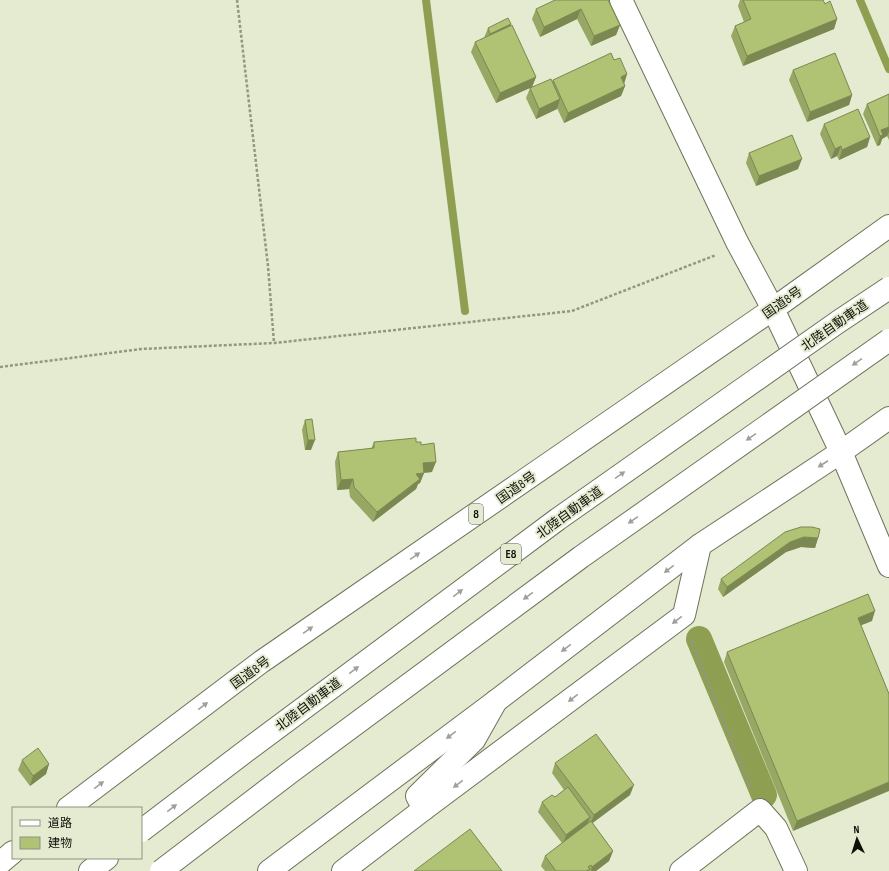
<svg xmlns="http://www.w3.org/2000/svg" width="889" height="871" viewBox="0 0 889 871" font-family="'Sofia Sans Condensed','Noto Sans JP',sans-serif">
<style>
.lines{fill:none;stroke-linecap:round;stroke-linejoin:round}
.stream{stroke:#8e9f52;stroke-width:8}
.canal{stroke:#8e9f52;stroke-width:26}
.street-casing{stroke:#6d735b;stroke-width:24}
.highway-casing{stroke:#6d735b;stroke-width:24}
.path{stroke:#929783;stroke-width:2.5;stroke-dasharray:3 2;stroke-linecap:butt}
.street{stroke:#fff;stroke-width:22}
.highway{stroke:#fff;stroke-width:22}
.highway-bridge-casing{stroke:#6d735b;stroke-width:24;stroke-linecap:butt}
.highway-bridge{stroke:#fff;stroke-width:22}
.wall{fill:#97a764}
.shaded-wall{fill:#7b8851}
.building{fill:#b0c274;stroke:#7b8851}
.oneway{fill:#9f9f9c}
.labels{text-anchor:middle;stroke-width:4;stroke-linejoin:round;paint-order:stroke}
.shield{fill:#e4ebd0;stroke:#4e5243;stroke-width:1}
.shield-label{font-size:12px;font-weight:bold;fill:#0e1007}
.street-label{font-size:13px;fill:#0e1007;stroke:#e4ebd0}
</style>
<rect width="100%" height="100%" fill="#e4ebd0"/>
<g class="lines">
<g class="stream">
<polyline points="426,0 465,311"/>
<polyline points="860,0 889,69"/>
</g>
<polyline class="canal" points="699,639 764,795"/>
<g class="street-casing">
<g id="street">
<polyline points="621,0 737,242 773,309 841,452 889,566"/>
<polyline points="424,809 417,796 474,740 496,701"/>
<polyline points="343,871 424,809 684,615 700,545"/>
<polyline points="681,871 760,810 776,828 796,871"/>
</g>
</g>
<g class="highway-casing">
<g id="highway">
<polyline points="68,808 261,662 773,309 889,226"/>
<polyline points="0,863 13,852"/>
<polyline points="90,871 107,858"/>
<polyline points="269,871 496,701 700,545 841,452 889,418"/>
</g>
</g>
<g class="path">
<polyline points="237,0 268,266 274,343"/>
<polyline points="0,367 141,349 274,343 572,311 716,255"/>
<polyline points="691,640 751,789"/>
</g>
<use href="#street" class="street"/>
<use href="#highway" class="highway"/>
<g class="highway-bridge-casing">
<g id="highway-bridge">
<polyline points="141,831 246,751 558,519 838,322 889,288"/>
<polyline points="161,871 292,771 581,557 889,340"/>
</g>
</g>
<use href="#highway-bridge" class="highway-bridge"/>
</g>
<g class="wall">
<polygon points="608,0 620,25 616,35 591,46 577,19 540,37 532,19 536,9"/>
<polygon points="740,0 823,0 825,4 837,19 834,29 743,66 731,36 735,26 744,22 738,6"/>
<polygon points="511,24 511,26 536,77 532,87 496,103 471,52 475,42 484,38 488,28"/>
<polygon points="614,60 627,74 624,83 625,86 621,96 564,123 557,108 557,109 536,119 526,98 530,88 552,81 553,80"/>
<polygon points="793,70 852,95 849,105 807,122 789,80"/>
<polygon points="889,94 889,140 887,136 882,139 880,145 877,146 863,114 867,104"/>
<polygon points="824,124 870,137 867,147 839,160 837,156 831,159 820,134"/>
<polygon points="749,153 798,169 756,186 746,163"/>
<polygon points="305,420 311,450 305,450 302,430"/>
<polygon points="374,442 416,442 421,445 432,472 424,473 420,483 418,484 416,489 373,522 350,497 349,489 337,490 335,462 338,452 371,449"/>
<polygon points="818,538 815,548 801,547 786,552 723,597 718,589 721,579"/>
<polygon points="872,621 861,625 889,694 793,831 724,662 727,652"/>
<polygon points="22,760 49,764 46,774 30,786 18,770"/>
<polygon points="555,763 630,795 592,823 613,851 609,861 596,871 545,871 541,866 545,856 562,843 538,812 542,802 555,797 564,790 552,773"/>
</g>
<g class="shaded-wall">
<polygon points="581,9 577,19 540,37 544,27"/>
<polygon points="837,19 834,29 743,66 747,56"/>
<polygon points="511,24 508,34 486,44 490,34"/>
<polygon points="620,25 616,35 591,46 594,36"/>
<polygon points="627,74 624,84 621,77"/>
<polygon points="536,77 532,87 496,103 500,93"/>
<polygon points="625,86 621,96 564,123 568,113"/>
<polygon points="852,95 849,105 807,122 810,112"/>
<polygon points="560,99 557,109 536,119 539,109"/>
<polygon points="889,127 889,132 887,136 882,139 880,145 877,146 880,136 881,130"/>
<polygon points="870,137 867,147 839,160 842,150"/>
<polygon points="841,146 837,156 831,159 835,149"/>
<polygon points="802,159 798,169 756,186 759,176"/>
<polygon points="308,440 315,440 311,450 305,450"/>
<polygon points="436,462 432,472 420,473 423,463"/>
<polygon points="424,473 420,483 418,484 416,489 373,522 377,512 416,474"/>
<polygon points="353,479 349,489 337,490 341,480"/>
<polygon points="804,537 818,538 815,548 801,547 786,552 723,597 727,587 790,542"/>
<polygon points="875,611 872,621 854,628 858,618"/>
<polygon points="49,764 46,774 30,786 33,776"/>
<polygon points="889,782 889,791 793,831 797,821"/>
<polygon points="634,785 630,795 590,825 594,815"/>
<polygon points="590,817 586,827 563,845 566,835"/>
<polygon points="613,851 609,861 596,871 591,871 592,867"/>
</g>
<g class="building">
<polygon points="555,0 608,0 620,25 594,36 581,9 544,27 536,9"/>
<polygon points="743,0 823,0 825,4 830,1 837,19 747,56 735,26 751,19"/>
<polygon points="508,18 511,24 490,34 488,28"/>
<polygon points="512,25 536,77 500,93 475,42"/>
<polygon points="611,53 614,60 620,58 627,74 621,77 625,86 568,113 553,80"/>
<polygon points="835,53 852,95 810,112 793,70"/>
<polygon points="551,79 560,99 539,109 530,88"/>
<polygon points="889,94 889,127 881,130 883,135 880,136 867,104"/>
<polygon points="858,109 870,137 842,150 841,146 835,149 824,124"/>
<polygon points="792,135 802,159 759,176 749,153"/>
<polygon points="312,419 315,440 308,440 305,420"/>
<polygon points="416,438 416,442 421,442 421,445 434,443 436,462 423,463 424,473 416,474 420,479 377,512 354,487 353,479 341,480 338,452 374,448 374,442"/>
<polygon points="801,527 812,527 820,529 818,538 804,537 790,542 727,587 721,579 785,532"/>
<polygon points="868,594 875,611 858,618 889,694 889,782 797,821 727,652"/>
<polygon points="596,734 634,785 594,815 555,763"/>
<polygon points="38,748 49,764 33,776 22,760"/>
<polygon points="568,787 590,817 566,835 542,802 552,795 555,797"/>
<polygon points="591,821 613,851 592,867 591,865 588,867 590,869 586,871 556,871 545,856"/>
<polygon points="470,829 502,871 414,871"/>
</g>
<defs><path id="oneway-solid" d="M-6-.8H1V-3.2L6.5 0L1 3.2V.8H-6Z"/></defs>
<g class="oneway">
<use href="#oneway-solid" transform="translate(857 362) rotate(145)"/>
<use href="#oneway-solid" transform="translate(751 437) rotate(145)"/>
<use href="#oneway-solid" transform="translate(823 464) rotate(147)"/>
<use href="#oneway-solid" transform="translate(620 475) rotate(-35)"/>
<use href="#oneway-solid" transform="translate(633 520) rotate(145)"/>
<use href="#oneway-solid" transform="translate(415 556) rotate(-35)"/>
<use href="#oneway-solid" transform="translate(669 569) rotate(143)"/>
<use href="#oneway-solid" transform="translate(458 593) rotate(-37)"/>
<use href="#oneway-solid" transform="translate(528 596) rotate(144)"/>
<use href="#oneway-solid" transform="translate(677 620) rotate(143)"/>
<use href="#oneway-solid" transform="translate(308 630) rotate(-35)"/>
<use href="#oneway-solid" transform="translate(566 648) rotate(143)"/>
<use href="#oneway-solid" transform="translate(354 670) rotate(-37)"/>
<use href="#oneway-solid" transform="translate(573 698) rotate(143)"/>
<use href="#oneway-solid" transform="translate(203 706) rotate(-37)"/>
<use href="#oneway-solid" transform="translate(451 735) rotate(143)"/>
<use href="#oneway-solid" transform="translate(458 784) rotate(143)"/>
<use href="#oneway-solid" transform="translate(99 785) rotate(-37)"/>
<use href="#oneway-solid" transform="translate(172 808) rotate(-38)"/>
</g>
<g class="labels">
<g class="shield">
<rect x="469" y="504" width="14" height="20" rx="3"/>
<rect x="501" y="544" width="20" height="20" rx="3"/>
</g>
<g class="shield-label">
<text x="476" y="518">8</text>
<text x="511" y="558">E8</text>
</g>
<g class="street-label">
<text transform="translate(782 302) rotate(-35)" y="5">国道8号</text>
<text transform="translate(834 325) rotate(-35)" y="5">北陸自動車道</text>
<text transform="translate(516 487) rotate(-35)" y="5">国道8号</text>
<text transform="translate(569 512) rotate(-36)" y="5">北陸自動車道</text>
<text transform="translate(250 672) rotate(-36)" y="5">国道8号</text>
<text transform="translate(308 704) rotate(-37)" y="5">北陸自動車道</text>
</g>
</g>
<rect x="12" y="807" width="130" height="52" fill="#e4ebd0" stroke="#8e9380"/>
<rect x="20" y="820" width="20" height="6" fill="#ffffff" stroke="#8e9380"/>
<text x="48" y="827" font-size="12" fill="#0e1007">道路</text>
<rect x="20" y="837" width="20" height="12" fill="#b0c274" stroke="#8e9380"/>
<text x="48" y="847" font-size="12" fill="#0e1007">建物</text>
<g transform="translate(857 839) rotate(356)" stroke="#e4ebd0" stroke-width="3" paint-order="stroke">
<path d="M0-3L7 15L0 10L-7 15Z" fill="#0e1007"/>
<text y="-6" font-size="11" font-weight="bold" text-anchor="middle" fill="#0e1007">N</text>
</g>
</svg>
